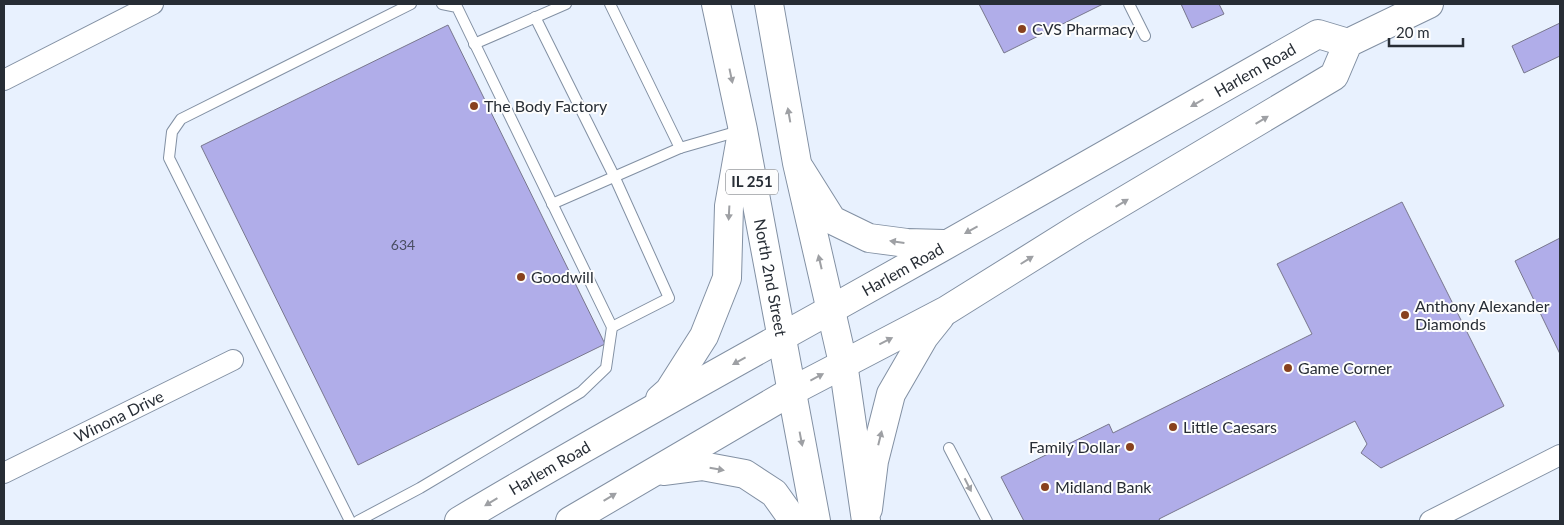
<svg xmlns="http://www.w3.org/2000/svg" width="1564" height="525" viewBox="0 0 1564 525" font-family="Lato,sans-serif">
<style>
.building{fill:#b0ade9;stroke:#78778d}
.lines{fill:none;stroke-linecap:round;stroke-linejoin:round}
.service-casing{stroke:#8290a3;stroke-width:12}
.minor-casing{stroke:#8290a3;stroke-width:22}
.secondary-casing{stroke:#8290a3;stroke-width:30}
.primary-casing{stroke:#8290a3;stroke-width:30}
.service{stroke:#fff;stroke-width:10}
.minor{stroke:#fff;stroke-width:20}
.secondary{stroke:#fff;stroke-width:28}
.primary{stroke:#fff;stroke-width:28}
.oneway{fill:#9ea0a4}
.poi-dot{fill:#88411e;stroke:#fdfdfd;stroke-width:2}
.labels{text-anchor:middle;stroke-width:4;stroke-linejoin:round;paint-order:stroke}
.number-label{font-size:14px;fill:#494d62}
.shield{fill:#fdfdfd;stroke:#676b71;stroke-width:1}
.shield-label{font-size:15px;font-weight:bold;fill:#272d35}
.poi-label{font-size:16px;fill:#272d35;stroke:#fdfdfd;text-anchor:start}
.street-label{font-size:16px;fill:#272d35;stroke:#fdfdfd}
</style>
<rect width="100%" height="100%" fill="#e8f1fe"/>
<g class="building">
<polygon points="979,4 1103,4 1004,53"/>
<polygon points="1181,4 1219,4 1224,14 1192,28"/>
<polygon points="1560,23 1560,56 1524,73 1512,46"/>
<polygon points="448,25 605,344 358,465 201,146"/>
<polygon points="1402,202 1504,406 1381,468 1361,453 1367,444 1355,421 1159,519 1160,521 1024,521 1001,477 1109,424 1113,433 1312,334 1277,264"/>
<polygon points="1560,238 1560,354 1515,261"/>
</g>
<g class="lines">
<g class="service-casing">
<g id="service">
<polyline points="610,4 680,148"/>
<polyline points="1129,4 1145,36"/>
<polyline points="535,17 615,178 669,298 612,327"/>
<polyline points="474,44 566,4"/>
<polyline points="552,204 680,148 739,131"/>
<polyline points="949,448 987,521"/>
<polyline points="350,521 169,158 172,132 181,119 411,4"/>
<polyline points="358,521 420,488 581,392 606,368 612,327 457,7 442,4"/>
</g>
</g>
<g class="minor-casing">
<g id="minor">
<polyline points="4,80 153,4"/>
<path id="s1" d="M4,473L233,360"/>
<polyline points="1430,521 1560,455"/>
</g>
</g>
<g class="secondary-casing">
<g id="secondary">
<polyline points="800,169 832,220 869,238 907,243 944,244"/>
<polyline points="660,399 669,391 704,336 727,278 729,206 742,132"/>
<polyline points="663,471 702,466 745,474 774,493 794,521"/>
<polyline points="868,509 874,461 891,394 924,337 940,317"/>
<path id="s2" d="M459,521C581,448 706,379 830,310C993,219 1155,127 1318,34L1348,43"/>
<polyline points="570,521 792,391 947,310 1080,227 1334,76 1348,43 1429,4"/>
</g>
</g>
<g class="primary-casing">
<g id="primary">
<path id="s3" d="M716,4L743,130L816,521"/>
<polyline points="769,4 797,163 843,363 866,521"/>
</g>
</g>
<use href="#service" class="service"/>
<use href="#minor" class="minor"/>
<use href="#secondary" class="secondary"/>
<use href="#primary" class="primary"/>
</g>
<defs><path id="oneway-solid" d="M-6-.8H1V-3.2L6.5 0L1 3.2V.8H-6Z" transform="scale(1.25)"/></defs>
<g class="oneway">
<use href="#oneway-solid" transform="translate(731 76) rotate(78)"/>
<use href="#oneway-solid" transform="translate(1197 103) rotate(150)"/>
<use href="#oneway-solid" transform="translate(789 115) rotate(-100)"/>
<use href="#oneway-solid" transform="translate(1262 120) rotate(-31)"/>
<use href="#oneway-solid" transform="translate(1122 203) rotate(-31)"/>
<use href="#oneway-solid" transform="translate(729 213) rotate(93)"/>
<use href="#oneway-solid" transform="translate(971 230) rotate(151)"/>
<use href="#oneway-solid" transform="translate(897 242) rotate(-172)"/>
<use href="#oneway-solid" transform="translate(1027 260) rotate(-32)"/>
<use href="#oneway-solid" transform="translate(820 262) rotate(-103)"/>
<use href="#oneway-solid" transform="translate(886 341) rotate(-27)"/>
<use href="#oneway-solid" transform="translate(739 361) rotate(151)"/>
<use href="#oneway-solid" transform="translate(817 377) rotate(-28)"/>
<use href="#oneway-solid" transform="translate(880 438) rotate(-76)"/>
<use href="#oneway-solid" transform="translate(801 439) rotate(79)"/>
<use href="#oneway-solid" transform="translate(717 469) rotate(10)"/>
<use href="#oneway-solid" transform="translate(968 485) rotate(63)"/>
<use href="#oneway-solid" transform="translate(610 497) rotate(-31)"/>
<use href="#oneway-solid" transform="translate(491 502) rotate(149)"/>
</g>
<g class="poi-dot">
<circle cx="1022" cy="29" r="5"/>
<circle cx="474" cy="106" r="5"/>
<circle cx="521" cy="277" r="5"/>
<circle cx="1405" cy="315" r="5"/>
<circle cx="1288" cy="368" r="5"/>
<circle cx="1173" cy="427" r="5"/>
<circle cx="1130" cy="447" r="5"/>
<circle cx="1045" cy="487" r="5"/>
</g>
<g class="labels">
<g class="number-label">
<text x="403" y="250">634</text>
</g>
<rect class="shield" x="726" y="169.5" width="52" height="25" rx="4"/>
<g class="shield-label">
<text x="752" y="187">IL 251</text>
</g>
<g class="poi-label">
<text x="1032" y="35">CVS Pharmacy</text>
<text x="484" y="112">The Body Factory</text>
<text x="531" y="283">Goodwill</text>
<text x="1415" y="312">Anthony Alexander<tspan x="1415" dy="18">Diamonds</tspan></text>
<text x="1298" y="374">Game Corner</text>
<text x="1183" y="433">Little Caesars</text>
<text x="1120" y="453" text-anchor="end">Family Dollar</text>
<text x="1055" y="493">Midland Bank</text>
</g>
<g class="street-label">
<text dy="6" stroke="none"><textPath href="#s2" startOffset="915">Harlem Road</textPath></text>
<text dy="6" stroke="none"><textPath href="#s2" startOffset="510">Harlem Road</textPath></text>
<text dy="6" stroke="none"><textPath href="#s3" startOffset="279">North 2nd Street</textPath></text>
<text dy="6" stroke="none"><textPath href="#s1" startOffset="128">Winona Drive</textPath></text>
<text dy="6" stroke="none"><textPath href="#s2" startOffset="105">Harlem Road</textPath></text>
</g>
</g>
<rect width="1564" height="525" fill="none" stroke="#272d35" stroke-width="10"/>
<path d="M1389 38v8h74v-8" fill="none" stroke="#272d35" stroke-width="2.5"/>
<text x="1396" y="38" font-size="15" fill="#272d35" stroke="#fdfdfd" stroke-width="4" paint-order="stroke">20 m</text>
</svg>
